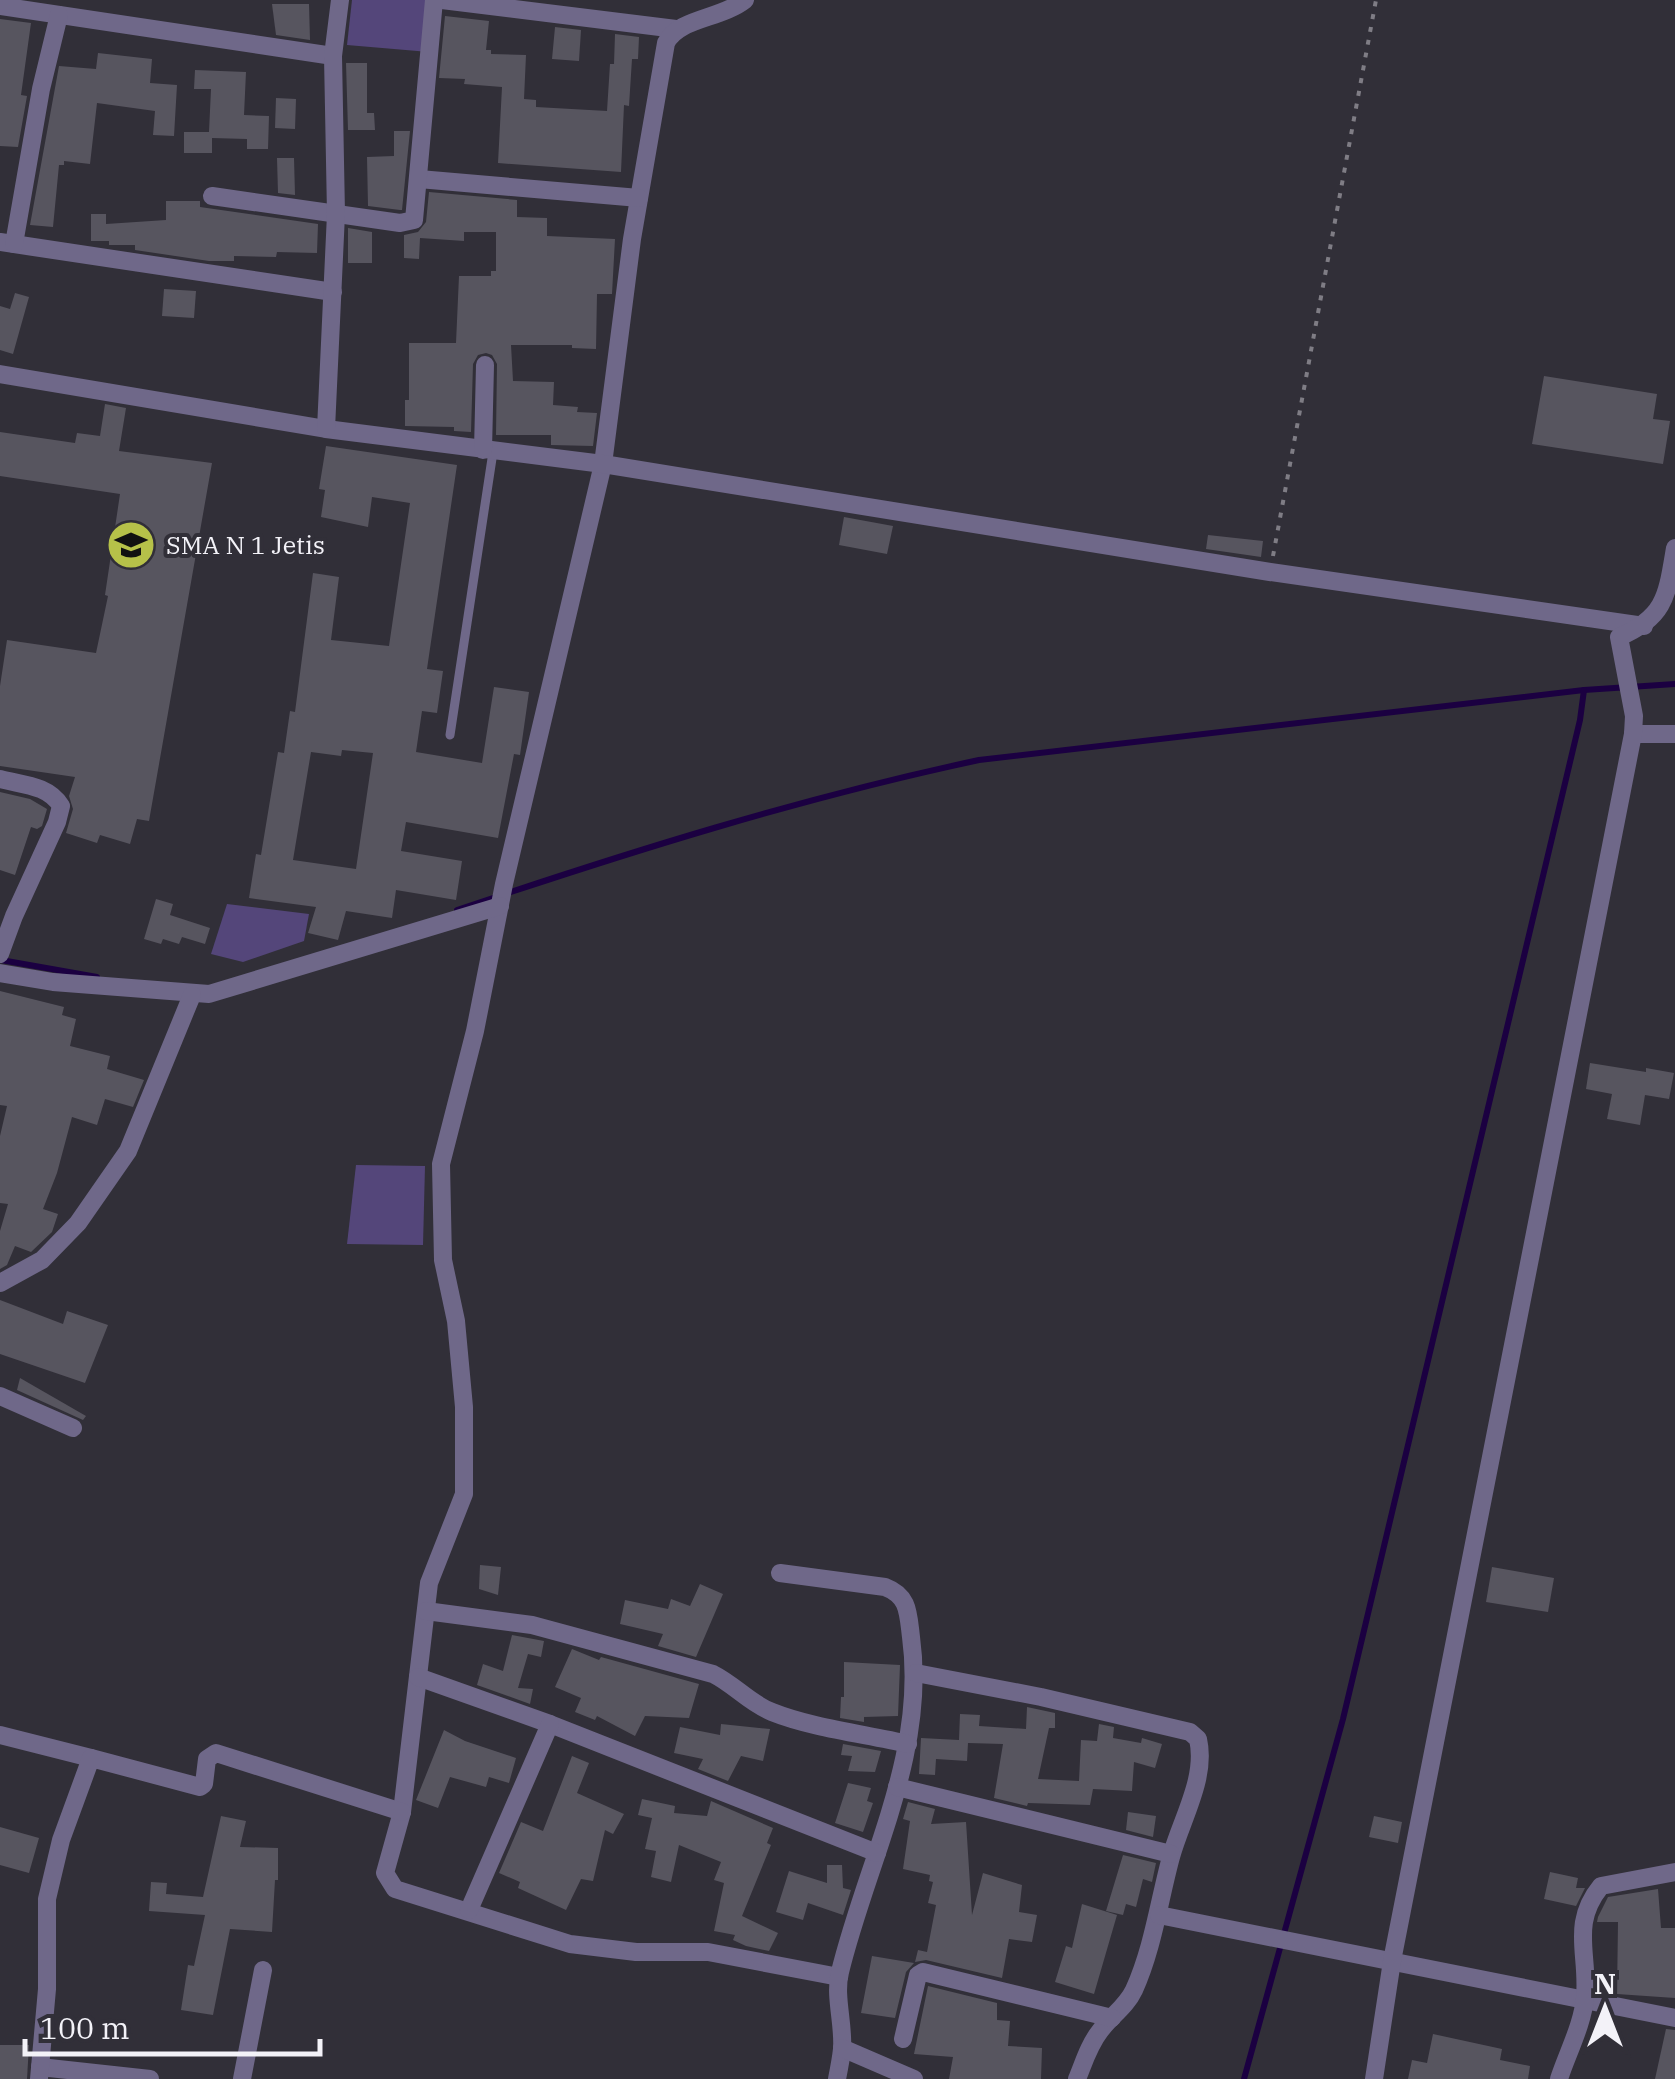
<svg xmlns="http://www.w3.org/2000/svg" width="1675" height="2079" viewBox="0 0 1675 2079" font-family="'IBM Plex Serif',serif">
<style>
.green{fill:#54467a}
.lines{fill:none;stroke-linecap:round;stroke-linejoin:round}
.stream{stroke:#1b0041;stroke-width:6}
.building{fill:#57555f;fill-rule:evenodd}
.path{stroke:#7f7d85;stroke-width:4;stroke-dasharray:5 8;stroke-linecap:butt}
.lane{stroke:#6f6889;stroke-width:9}
.street{stroke:#6f6889;stroke-width:18}
.labels{text-anchor:middle;stroke-width:8;stroke-linejoin:round;paint-order:stroke}
.poi-label{font-size:25px;fill:#f3f2f8;stroke:#312f38;text-anchor:start}
</style>
<rect width="100%" height="100%" fill="#312f38"/>
<g class="green">
<polygon points="352,0 428,0 429,52 347,45"/>
<polygon points="227,904 309,914 304,941 243,962 211,954"/>
<polygon points="356,1165 425,1166 423,1245 347,1244"/>
</g>
<g class="lines">
<g class="stream">
<path d="M457,910C629,852 801,798 979,760L1584,690L1675,684"/>
<polyline points="1,960 97,977"/>
<polyline points="1244,2079 1343,1719 1580,720 1584,690"/>
</g>
</g>
<g class="building">
<polygon points="272,4 309,4 310,40 276,35"/>
<polygon points="445,16 489,21 486,50 491,50 491,54 526,55 524,99 536,100 536,107 607,111 610,64 614,64 615,34 639,37 638,59 632,59 629,106 624,105 621,172 498,163 502,87 464,84 465,79 439,78"/>
<polygon points="0,19 31,23 21,95 27,96 18,147 0,146"/>
<polygon points="555,27 581,30 579,61 552,59"/>
<polygon points="98,53 152,59 150,83 177,85 174,136 153,135 155,111 97,103 90,164 64,161 64,165 59,165 53,227 30,225 59,66 96,69"/>
<polygon points="346,63 367,63 367,113 374,113 375,130 348,130"/>
<polygon points="195,70 246,72 244,115 269,116 268,149 247,149 247,139 212,138 212,153 184,153 184,132 209,132 211,89 194,89"/>
<polygon points="276,98 296,99 295,129 275,128"/>
<polygon points="394,131 410,131 402,210 400,210 368,206 367,157 394,156"/>
<polygon points="277,158 294,158 295,195 278,193"/>
<polygon points="429,192 517,200 517,217 547,218 547,236 615,239 612,294 597,294 596,349 572,348 572,345 511,345 513,381 554,382 553,405 578,407 577,412 597,413 593,446 551,445 551,435 496,435 497,364 492,355 486,353 478,355 473,364 471,432 454,431 454,427 405,426 405,400 409,400 409,343 456,343 459,276 491,276 491,271 496,271 496,232 464,232 464,241 420,238 419,259 404,258 404,235 418,232 426,222"/>
<polygon points="166,201 200,201 200,207 318,224 317,253 277,252 276,257 234,256 234,261 209,261 135,250 135,245 109,245 109,241 91,241 91,214 106,214 106,224 166,220"/>
<polygon points="348,228 372,232 372,263 348,263"/>
<polygon points="164,289 196,291 194,318 162,316"/>
<polygon points="15,293 29,297 13,354 0,350 0,306 10,309"/>
<polygon points="1544,376 1657,394 1653,419 1670,421 1663,464 1532,444"/>
<polygon points="105,404 126,408 119,451 212,463 149,821 137,819 130,844 100,835 97,843 66,833 73,809 69,796 75,777 0,766 0,686 7,640 96,653 108,596 105,595 120,494 0,476 0,432 75,443 77,433 100,436"/>
<path d="M326,446L457,465L427,669L443,671L437,713L422,711L416,752L482,763L494,687L529,692L520,755L514,754L498,838L406,822L401,851L462,861L456,900L396,890L392,918L346,911L338,940L308,933L316,907L249,898L256,854L261,855L278,752L284,753L290,711L295,712L313,573L339,577L331,640L389,646L410,503L372,497L368,527L321,517L325,490L319,489ZM342,750L373,753L356,869L293,860L311,752L341,756Z"/>
<polygon points="844,517 893,526 887,554 839,545"/>
<polygon points="1208,535 1263,541 1261,557 1206,549"/>
<polygon points="0,792 30,799 47,809 42,826 37,829 31,827 15,875 0,870"/>
<polygon points="156,899 173,904 170,915 210,928 205,944 182,937 179,944 163,939 161,944 144,939"/>
<polygon points="0,991 64,1007 62,1015 76,1019 70,1046 110,1056 107,1069 144,1080 133,1107 105,1099 97,1125 72,1117 57,1173 43,1209 58,1214 52,1232 31,1252 15,1246 7,1265 0,1269 0,1231 8,1204 0,1203 0,1136 7,1106 0,1105"/>
<polygon points="1590,1063 1646,1072 1646,1068 1674,1073 1669,1099 1645,1095 1640,1125 1607,1119 1612,1094 1586,1089"/>
<polygon points="0,1300 63,1324 67,1311 108,1325 85,1383 0,1354"/>
<polygon points="20,1378 86,1416 83,1420 17,1390"/>
<polygon points="480,1565 501,1567 498,1595 479,1589"/>
<polygon points="1492,1567 1554,1578 1548,1612 1486,1602"/>
<polygon points="700,1584 723,1594 696,1657 658,1646 663,1634 620,1624 625,1600 668,1609 671,1599 690,1606"/>
<polygon points="512,1635 544,1641 541,1657 528,1654 518,1688 533,1689 530,1704 477,1685 483,1664 503,1671"/>
<polygon points="572,1649 599,1660 601,1657 699,1684 689,1718 645,1716 635,1736 597,1716 595,1720 575,1712 581,1698 555,1687"/>
<polygon points="844,1662 900,1665 898,1716 864,1717 864,1722 840,1718 841,1697 844,1697"/>
<polygon points="1027,1707 1055,1713 1055,1728 1049,1728 1038,1779 1079,1781 1081,1740 1097,1741 1099,1724 1114,1727 1113,1738 1141,1743 1142,1738 1162,1744 1155,1768 1134,1762 1132,1791 1093,1789 1090,1805 1028,1803 1027,1806 994,1798 1003,1744 968,1743 967,1761 936,1759 935,1775 919,1774 921,1738 959,1740 960,1714 980,1715 979,1726 1026,1729"/>
<polygon points="721,1724 770,1729 763,1761 741,1756 728,1781 698,1769 703,1759 674,1753 680,1727 720,1735"/>
<polygon points="444,1730 465,1741 516,1758 509,1783 489,1777 486,1787 450,1777 438,1808 416,1800"/>
<polygon points="843,1744 881,1751 875,1772 848,1771 852,1756 841,1755"/>
<polygon points="572,1756 589,1763 577,1793 624,1814 613,1834 605,1830 593,1881 581,1879 566,1910 518,1888 520,1882 499,1873 521,1822 543,1831"/>
<polygon points="848,1783 871,1788 867,1801 873,1803 863,1832 835,1823"/>
<polygon points="642,1799 675,1806 674,1813 707,1816 711,1801 773,1828 767,1843 771,1845 742,1916 778,1933 769,1951 746,1946 733,1940 735,1935 714,1931 724,1883 714,1880 721,1862 679,1845 671,1882 651,1877 656,1851 645,1849 652,1818 638,1815"/>
<polygon points="908,1802 935,1809 931,1824 966,1822 972,1915 983,1873 1022,1885 1019,1912 1037,1915 1032,1942 1009,1939 1002,1978 926,1960 915,1962 918,1950 927,1952 936,1905 928,1903 933,1882 929,1881 930,1875 903,1869 910,1821 903,1819"/>
<polygon points="1128,1812 1156,1816 1153,1837 1126,1830"/>
<polygon points="221,1816 246,1821 240,1847 278,1848 278,1880 275,1880 272,1932 230,1929 213,2015 181,2010 188,1965 194,1966 205,1915 149,1911 151,1882 167,1883 166,1894 203,1897"/>
<polygon points="1374,1816 1402,1822 1398,1843 1369,1837"/>
<polygon points="0,1827 39,1838 29,1873 0,1865"/>
<polygon points="1123,1855 1156,1863 1152,1882 1143,1879 1136,1907 1126,1904 1123,1915 1106,1911"/>
<polygon points="827,1865 842,1865 843,1888 851,1890 843,1915 808,1903 803,1920 776,1912 789,1871 827,1883"/>
<polygon points="1550,1872 1578,1878 1576,1888 1585,1888 1576,1906 1544,1899"/>
<polygon points="1658,1889 1661,1928 1675,1928 1675,1998 1617,1994 1618,1922 1597,1922 1598,1917 1608,1897"/>
<polygon points="1082,1904 1117,1915 1094,1994 1055,1982 1066,1946 1072,1948"/>
<polygon points="872,1956 914,1963 906,1972 895,2018 861,2013"/>
<polygon points="928,1986 997,2003 997,2020 1010,2021 1008,2046 1042,2048 1041,2079 949,2079 953,2057 914,2054"/>
<polygon points="1666,2029 1675,2030 1675,2079 1655,2079"/>
<polygon points="1433,2034 1502,2049 1500,2060 1530,2066 1528,2079 1408,2079 1412,2060 1427,2063"/>
<polygon points="0,2045 29,2045 27,2079 0,2079"/>
</g>
<g class="lines">
<polyline class="path" points="1273,556 1376,0"/>
<polyline class="lane" points="450,735 493,452"/>
<g class="street">
<polyline points="442,0 676,29"/>
<path d="M745,0C721,19 678,18 666,43L632,239L603,464L504,884L475,1031L441,1164L443,1260L456,1321L464,1407V1494L429,1583L402,1812L385,1873L395,1889L570,1944L636,1952H708L839,1977"/>
<polyline points="0,6 333,56"/>
<polyline points="419,179 639,198"/>
<polyline points="212,196 400,223 414,220 434,0"/>
<polyline points="0,242 333,292"/>
<polyline points="14,244 41,89 59,15"/>
<polyline points="0,374 326,429 603,464 1270,572 1644,626"/>
<polyline points="326,429 336,214 333,56 340,0"/>
<polyline points="483,450 485,365"/>
<polyline points="1633,734 1675,734"/>
<path d="M0,779C23,785 48,785 61,806L57,822L14,916L0,954"/>
<polyline points="0,973 53,982 209,994 500,906"/>
<polyline points="0,1283 42,1260 78,1223 128,1151 192,995"/>
<polyline points="0,1396 73,1428"/>
<path d="M780,1573L885,1587C909,1596 908,1613 911,1637C927,1754 867,1861 840,1972C834,1996 844,2024 842,2049C841,2059 839,2069 837,2079"/>
<path d="M426,1611L532,1625L713,1674C735,1685 749,1703 772,1712C812,1728 865,1734 908,1744"/>
<path d="M916,1673L1041,1697L1190,1732L1198,1739C1207,1778 1181,1820 1171,1857C1159,1901 1153,1948 1134,1990C1126,2007 1111,2016 1100,2031C1089,2045 1084,2062 1077,2079"/>
<polyline points="418,1677 550,1724 877,1853"/>
<polyline points="0,1735 91,1758"/>
<polyline points="897,1787 1171,1854"/>
<polyline points="469,1910 550,1724"/>
<polyline points="1159,1915 1675,2018"/>
<polyline points="903,2039 918,1975 923,1972 1112,2018"/>
<polyline points="842,2048 914,2079"/>
<polyline points="40,2067 150,2079"/>
<polyline points="39,2079 47,1989 47,1899 61,1840 91,1758 200,1787 204,1784 207,1759 216,1753 402,1812"/>
<polyline points="242,2079 263,1970"/>
<path d="M1374,2079L1392,1961L1633,734L1634,716L1619,637C1666,617 1667,595 1675,548"/>
<path d="M1559,2079C1567,2054 1583,2024 1585,1997C1589,1954 1570,1924 1601,1886L1675,1872"/>
</g>
</g>
<defs>
<g id="school-disc" transform="scale(2.5)"><circle r="9.5" fill="#b6c149" stroke="#312f38"/><path d="M0-5L7-2L0 1L-7-2ZM-4 1L0 2.5L4 1V4Q0 6-4 4Z" fill="#111"/></g>
</defs>
<g fill-rule="evenodd">
<use href="#school-disc" x="131" y="545"/>
</g>
<g class="labels">
<g class="poi-label">
<text x="166" y="554">SMA N 1 Jetis</text>
</g>
</g>
<g transform="translate(1605 2009)" stroke="#312f38" stroke-width="8" paint-order="stroke">
<path d="M0-8L18 38L0 25L-18 38Z" fill="#f3f2f8"/>
<text y="-15" font-size="28" font-weight="bold" text-anchor="middle" fill="#f3f2f8">N</text>
</g>
<path d="M25 2039v15h295v-15" fill="none" stroke="#f3f2f8" stroke-width="5"/>
<text x="40" y="2039" font-size="30" fill="#f3f2f8" stroke="#312f38" stroke-width="8" paint-order="stroke">100 m</text>
</svg>
